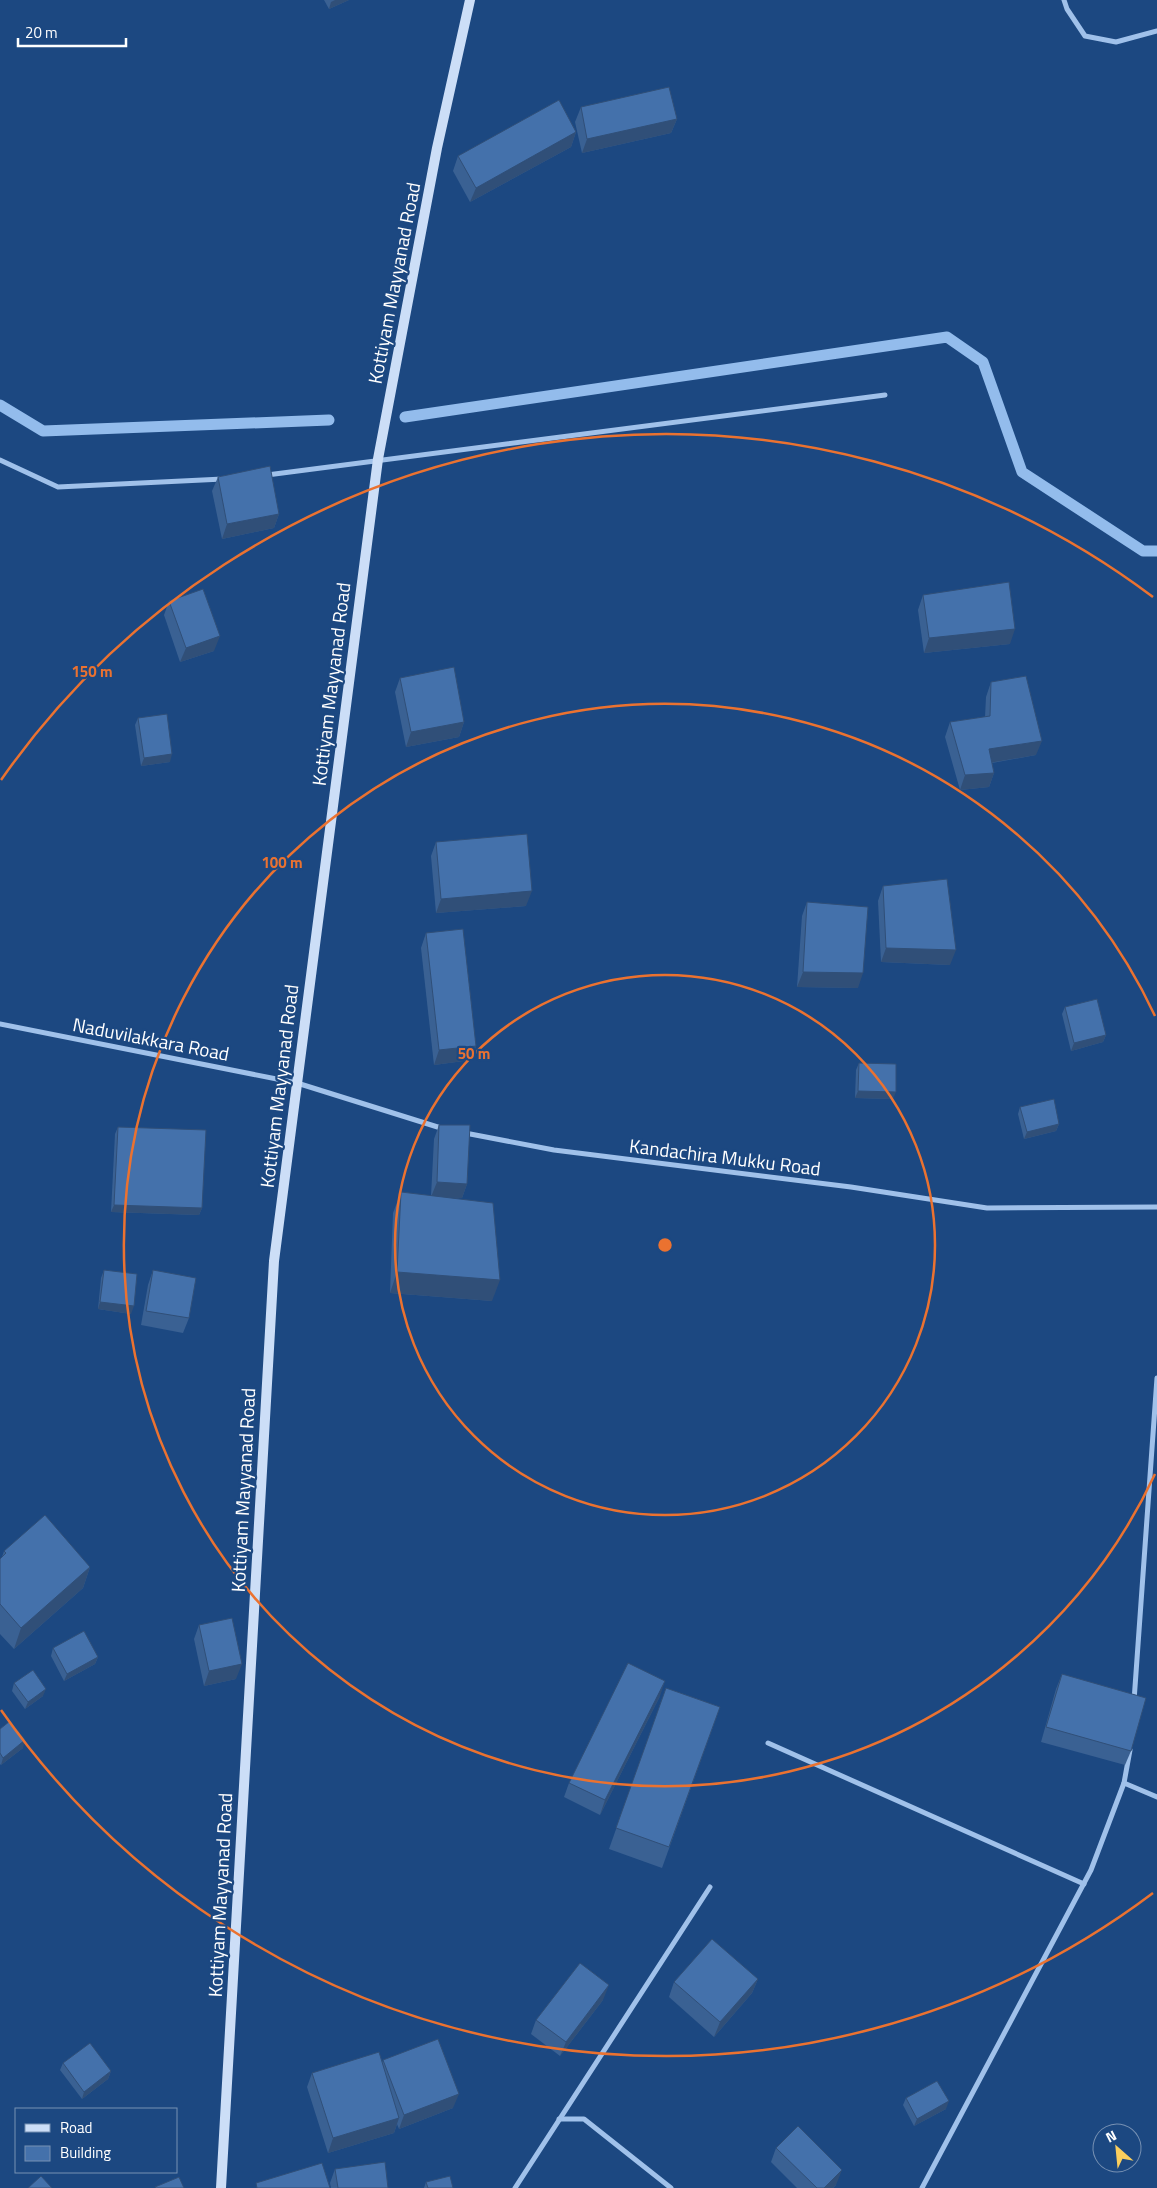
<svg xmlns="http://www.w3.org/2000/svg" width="1157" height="2188" viewBox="0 0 1157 2188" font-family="'Titillium Web',sans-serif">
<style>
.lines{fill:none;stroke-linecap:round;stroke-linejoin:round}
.stream{stroke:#93bcec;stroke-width:11}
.minor{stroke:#a0c1ea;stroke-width:5}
.secondary{stroke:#ccdef7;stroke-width:10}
.wall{fill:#3a6193}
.shaded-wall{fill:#304f78}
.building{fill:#4471ab;stroke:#304f78}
.ring{fill:none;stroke:#eb7230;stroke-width:2.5}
.labels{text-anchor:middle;stroke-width:4.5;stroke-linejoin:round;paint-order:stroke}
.street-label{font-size:19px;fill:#fff;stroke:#1c4881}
.centre{fill:#eb7230;stroke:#1c4881;stroke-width:2.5}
.ring-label{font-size:15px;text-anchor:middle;font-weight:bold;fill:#eb7230;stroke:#1c4881;stroke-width:4.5;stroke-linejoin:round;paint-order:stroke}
</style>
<rect width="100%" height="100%" fill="#1c4881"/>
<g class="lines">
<g class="stream">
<polyline points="0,405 43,431 329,420"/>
<polyline points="405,417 947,337 983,362 1022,472 1143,551 1157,551"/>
</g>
<g class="minor">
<polyline points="1064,0 1067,9 1085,36 1116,42 1157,31"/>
<polyline points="0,460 58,487 223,479"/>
<polyline points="267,475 885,395"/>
<polyline points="0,1024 297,1083 444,1129"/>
<polyline points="465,1133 554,1150 851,1187 987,1208 1157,1207"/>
<polyline points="1134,1701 1157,1378"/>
<polyline points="768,1743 1084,1884"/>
<polyline points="1124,1783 1157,1797"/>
<polyline points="559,2119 584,2119 671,2188"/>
<polyline points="515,2188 710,1887"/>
<polyline points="922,2188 1091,1870 1124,1783 1130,1750"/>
</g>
<polyline class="secondary" points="221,2188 274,1261 378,459 437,148 470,0"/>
</g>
<g class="wall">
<polygon points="324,0 349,0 329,9"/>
<polygon points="581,107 677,119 671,133 582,153 575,122"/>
<polygon points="576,132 571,147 470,202 453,171 458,156"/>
<polygon points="218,477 279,514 274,528 222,539 212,491"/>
<polygon points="923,595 1010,644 924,653 918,610"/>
<polygon points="169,601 214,651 180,662 164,615"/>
<polygon points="400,678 464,722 459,737 406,747 395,692"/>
<polygon points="991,682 1036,755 992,763 994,773 989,787 960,790 945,737 950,722 985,717 986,697"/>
<polygon points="138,718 170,762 141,766 135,725"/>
<polygon points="436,842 526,906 436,913 431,856"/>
<polygon points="883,886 950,965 881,962 878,901"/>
<polygon points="807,902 858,988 797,987 802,916"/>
<polygon points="426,933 476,1046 471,1060 434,1065 421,948"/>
<polygon points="1065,1007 1106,1035 1103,1042 1071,1051 1062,1014"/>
<polygon points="859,1063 893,1099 855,1098 856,1070"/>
<polygon points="1020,1107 1059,1124 1056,1131 1024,1139 1018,1114"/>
<polygon points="439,1125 467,1184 462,1198 446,1197 492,1301 390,1293 393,1213 401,1192 431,1196 434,1139"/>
<polygon points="118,1127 202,1208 199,1215 111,1212 115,1134"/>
<polygon points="104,1270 131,1314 98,1309 101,1278"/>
<polygon points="153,1270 189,1318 183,1333 141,1325 148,1285"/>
<polygon points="4,1551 90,1567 83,1588 14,1649 0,1634 0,1559 2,1557"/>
<polygon points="199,1625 236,1679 204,1686 194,1639"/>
<polygon points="53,1648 98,1657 95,1664 64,1681 51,1656"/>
<polygon points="1062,1674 1131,1751 1125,1765 1041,1742 1056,1689"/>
<polygon points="14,1683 43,1696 25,1709 12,1691"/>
<polygon points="666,1688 720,1707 662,1868 609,1849"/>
<polygon points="660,1696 600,1815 564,1797 569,1783"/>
<polygon points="0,1729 23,1748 1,1765 0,1764"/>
<polygon points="758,1979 752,1993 714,2037 669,1997 674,1982"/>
<polygon points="603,2000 560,2056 531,2034 536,2020"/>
<polygon points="383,2060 453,2108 399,2129 397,2124 394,2133 328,2153 307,2087 312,2073 382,2063"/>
<polygon points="63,2063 111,2071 108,2079 82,2099 60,2070"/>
<polygon points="906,2098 946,2109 914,2126 903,2105"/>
<polygon points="776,2148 836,2185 833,2188 797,2188 771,2162"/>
<polygon points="335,2169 388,2188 331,2188 330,2183"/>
<polygon points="426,2182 453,2188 424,2188"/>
</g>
<g class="shaded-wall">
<polygon points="335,0 349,0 329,9 331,2"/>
<polygon points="677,119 671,133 582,153 587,139"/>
<polygon points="576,132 571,147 470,202 476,188"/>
<polygon points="279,514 274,528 222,539 227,524"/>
<polygon points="1015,629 1010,644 924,653 929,638"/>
<polygon points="220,636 214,651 180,662 186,648"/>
<polygon points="464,722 459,737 406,747 411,732"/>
<polygon points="1042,741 1036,755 983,764 989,749"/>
<polygon points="172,754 170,762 141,766 144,758"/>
<polygon points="994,773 989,787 960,790 965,775"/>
<polygon points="532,891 526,906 436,913 441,899"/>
<polygon points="886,948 956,950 950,965 881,962"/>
<polygon points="803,972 863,973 858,988 797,987"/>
<polygon points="1106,1035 1103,1042 1071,1051 1074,1043"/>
<polygon points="476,1046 471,1060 434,1065 439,1050"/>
<polygon points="858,1091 896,1092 893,1099 855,1098"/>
<polygon points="1059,1124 1056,1131 1024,1139 1027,1132"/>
<polygon points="437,1182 467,1184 462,1198 431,1197"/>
<polygon points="114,1205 202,1208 199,1215 111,1212"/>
<polygon points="397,1272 500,1280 492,1301 390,1293"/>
<polygon points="100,1302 134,1306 131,1314 98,1309"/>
<polygon points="90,1567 83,1588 14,1649 21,1628"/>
<polygon points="98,1657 95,1664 64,1681 67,1674"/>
<polygon points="242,1664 236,1679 204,1686 209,1671"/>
<polygon points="665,1681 660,1696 600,1815 605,1800"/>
<polygon points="46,1689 43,1696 25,1709 28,1702"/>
<polygon points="25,1740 23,1748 1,1765 3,1758"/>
<polygon points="758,1979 752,1993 714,2037 720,2022"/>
<polygon points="609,1985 603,2000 560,2056 566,2042"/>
<polygon points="111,2071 108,2079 82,2099 84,2092"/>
<polygon points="459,2094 453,2108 399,2129 404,2115"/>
<polygon points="949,2101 946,2109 914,2126 917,2119"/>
<polygon points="399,2118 394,2133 328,2153 333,2138"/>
<polygon points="842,2170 836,2185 833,2188 824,2188"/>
</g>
<g class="building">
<polygon points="669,87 677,119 587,139 581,107"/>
<polygon points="559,100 576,132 476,188 458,156"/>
<polygon points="270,466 279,514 227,524 218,477"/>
<polygon points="1009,582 1015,629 929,638 923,595"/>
<polygon points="203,589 220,636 186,648 169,601"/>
<polygon points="454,667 464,722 411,732 400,678"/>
<polygon points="1026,676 1042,741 989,749 994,773 965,775 950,722 990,716 991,682"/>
<polygon points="167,714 172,754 144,758 138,718"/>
<polygon points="527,834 532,891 441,899 436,842"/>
<polygon points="947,879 956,950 886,948 883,886"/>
<polygon points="807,902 868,907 863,973 803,972"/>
<polygon points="463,929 476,1046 439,1050 426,933"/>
<polygon points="1097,999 1106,1035 1074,1043 1065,1007"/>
<polygon points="859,1063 896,1064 896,1092 858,1091"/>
<polygon points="1054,1099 1059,1124 1027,1132 1020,1107"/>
<polygon points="439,1125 470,1125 467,1184 437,1182"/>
<polygon points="118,1127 206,1130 202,1208 114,1205"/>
<polygon points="401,1192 493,1203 500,1280 397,1272"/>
<polygon points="104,1270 137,1274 134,1306 100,1302"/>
<polygon points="153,1270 196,1278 189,1318 146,1311"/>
<polygon points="45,1515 90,1567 21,1628 0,1604 0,1559 6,1553 4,1551"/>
<polygon points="232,1618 242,1664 209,1671 199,1625"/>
<polygon points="84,1631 98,1657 67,1674 53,1648"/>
<polygon points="628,1663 665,1681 605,1800 569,1783"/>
<polygon points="33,1670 46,1689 28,1702 14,1683"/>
<polygon points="1062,1674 1146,1698 1131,1751 1046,1727"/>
<polygon points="666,1688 720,1707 669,1847 616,1828"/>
<polygon points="10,1721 25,1740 3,1758 0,1753 0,1729"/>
<polygon points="712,1939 758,1979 720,2022 674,1982"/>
<polygon points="580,1963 609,1985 566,2042 536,2020"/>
<polygon points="438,2039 459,2094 404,2115 383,2060"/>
<polygon points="90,2043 111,2071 84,2092 63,2063"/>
<polygon points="379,2052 399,2118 333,2138 312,2073"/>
<polygon points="937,2081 949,2101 917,2119 906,2098"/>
<polygon points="798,2126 842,2170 824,2188 817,2188 776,2148"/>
<polygon points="385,2162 388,2188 338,2188 335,2169"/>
<polygon points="322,2163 330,2188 257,2188 256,2183"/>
<polygon points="41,2176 52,2188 28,2188"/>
<polygon points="450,2176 453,2188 428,2188 426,2182"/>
<polygon points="179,2177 184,2188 156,2188 155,2187"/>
</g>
<g class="ring">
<circle cx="665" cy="1245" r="270"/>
<path d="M1155 1474A541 541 0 1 1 1155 1016"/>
<path d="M1153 1893A811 811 0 0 1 1 1710M1 780A811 811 0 0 1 1153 597"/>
</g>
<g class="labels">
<g class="street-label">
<text transform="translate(394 283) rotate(-79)" y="7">Kottiyam Mayyanad Road</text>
<text transform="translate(331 684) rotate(-83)" y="7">Kottiyam Mayyanad Road</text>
<text transform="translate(151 1039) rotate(11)" y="7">Naduvilakkara Road</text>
<text transform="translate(279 1086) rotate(-83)" y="7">Kottiyam Mayyanad Road</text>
<text transform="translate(725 1157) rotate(7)" y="7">Kandachira Mukku Road</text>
<text transform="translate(243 1490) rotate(-87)" y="7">Kottiyam Mayyanad Road</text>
<text transform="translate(220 1895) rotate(-87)" y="7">Kottiyam Mayyanad Road</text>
</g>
</g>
<circle cx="665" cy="1245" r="8" class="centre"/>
<g class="ring-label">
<text x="92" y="677">150 m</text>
<text x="282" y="868">100 m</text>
<text x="474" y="1059">50 m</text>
</g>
<rect x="15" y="2108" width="162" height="65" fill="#1c4881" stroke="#7791b3"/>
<rect x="25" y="2124" width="25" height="8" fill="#ccdef7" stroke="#7791b3"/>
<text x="60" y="2133" font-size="15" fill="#ffffff">Road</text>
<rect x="25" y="2146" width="25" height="15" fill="#4471ab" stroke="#7791b3"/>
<text x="60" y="2158" font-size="15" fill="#ffffff">Building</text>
<g transform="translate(1117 2148) rotate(333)"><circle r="24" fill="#1c4881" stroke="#7791b3"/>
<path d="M0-4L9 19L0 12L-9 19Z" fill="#face5d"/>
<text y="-8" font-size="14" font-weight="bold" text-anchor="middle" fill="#ffffff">N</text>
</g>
<path d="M18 38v8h108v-8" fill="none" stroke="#ffffff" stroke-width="2.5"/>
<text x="25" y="38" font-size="15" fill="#ffffff" stroke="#1c4881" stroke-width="4" paint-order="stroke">20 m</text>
</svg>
